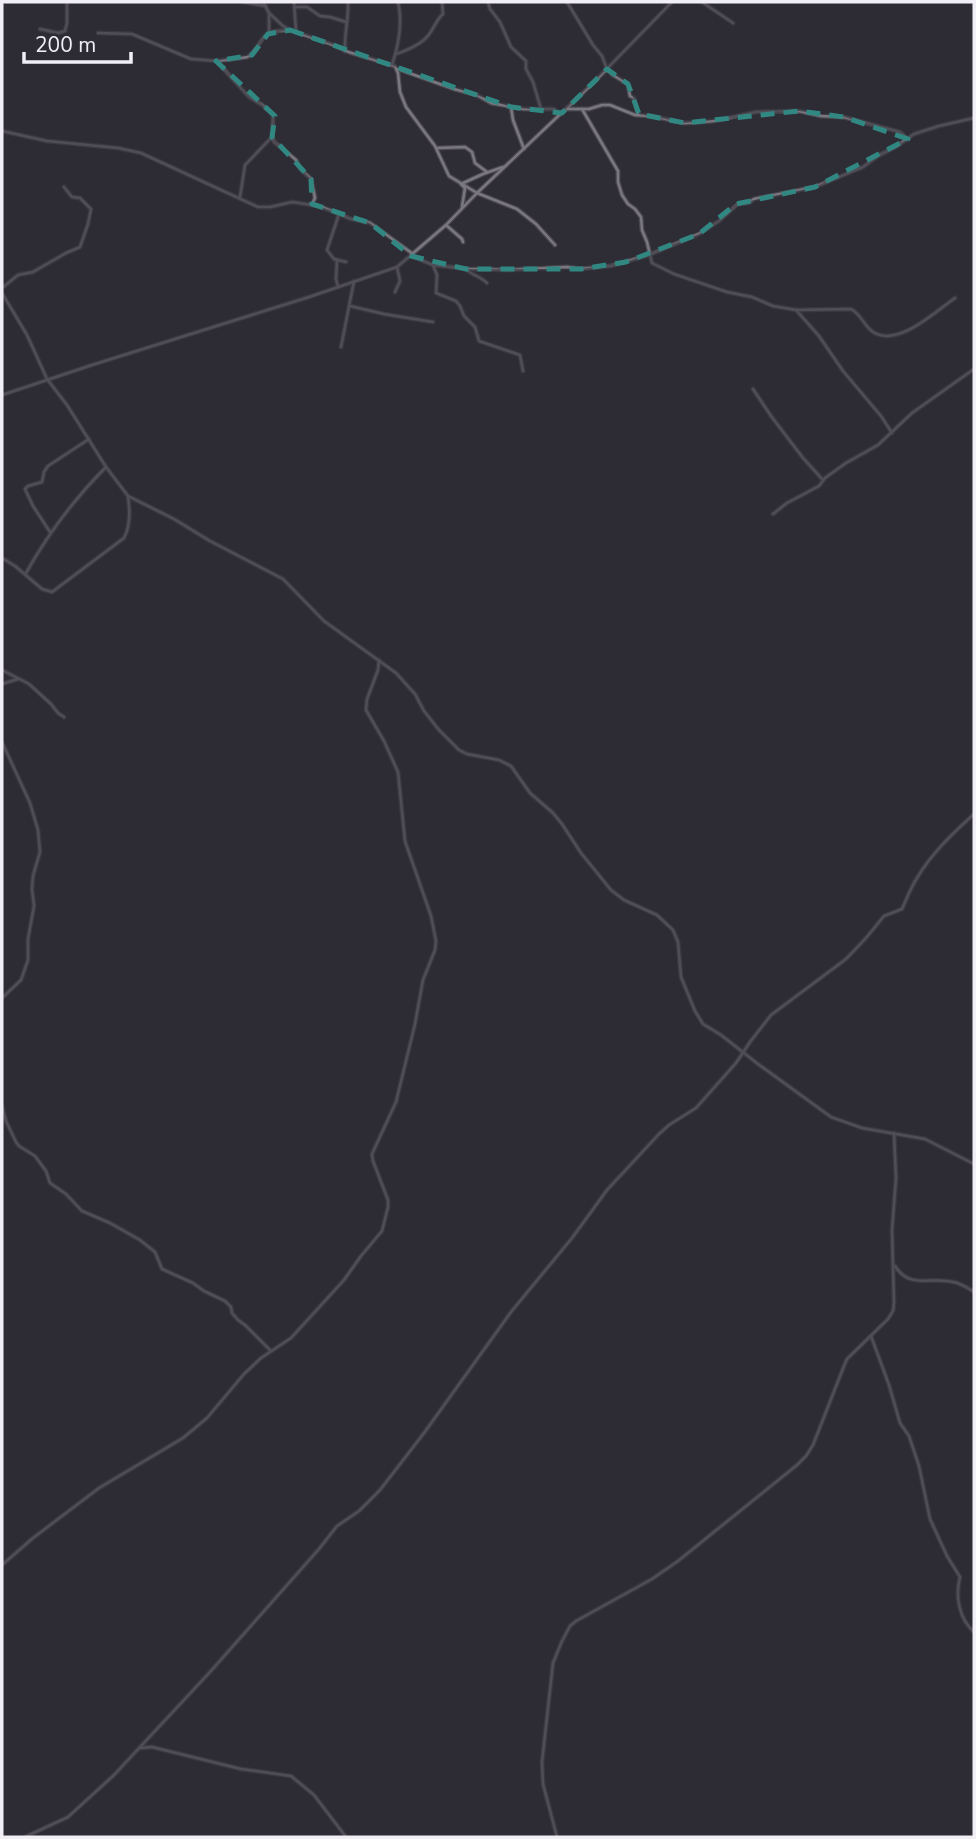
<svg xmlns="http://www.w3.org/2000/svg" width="976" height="1839" viewBox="0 0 976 1839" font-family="'Nunito Sans',sans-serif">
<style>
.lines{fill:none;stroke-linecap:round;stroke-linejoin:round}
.street-casing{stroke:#4b494f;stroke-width:5}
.street{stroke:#7a7781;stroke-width:2.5}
.marked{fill:none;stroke:#318882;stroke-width:5;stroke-dasharray:14 9;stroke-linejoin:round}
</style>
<rect width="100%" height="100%" fill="#2e2c34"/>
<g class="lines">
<g class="street-casing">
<g id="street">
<polyline points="242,2 266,6"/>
<polyline points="263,2 269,13 283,26 290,30 331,44 349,52 395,66 398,73 400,92 406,107 435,146 449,176 477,193 517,209 536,224 555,245"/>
<polyline points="294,2 296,32"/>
<polyline points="488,2 490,9 500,22 511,47 526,61 526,69 533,82 541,109"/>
<polyline points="567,2 593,45 602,56 607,69 613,75 628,84 630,96 634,98 638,114"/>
<polyline points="702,2 733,23"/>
<polyline points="294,7 307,7 320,16 330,17 346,22"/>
<polyline points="269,13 269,33"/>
<polyline points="40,29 58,33 65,31 67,23 67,2"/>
<path d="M98,33L132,34L191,59L216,61L247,57C258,51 260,35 272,32C278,30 285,31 290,30"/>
<path d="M345,51C344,34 349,18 348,2"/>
<path d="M396,54C408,50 423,44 430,33C435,26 437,19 443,14L442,2"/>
<polyline points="216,61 249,97 262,105 273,115 272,137 274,142 296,160 300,169 311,179 315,198 312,204"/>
<path d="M392,65C399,44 403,23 398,2"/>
<polyline points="398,69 454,89 477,95 491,103 524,109 554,109 560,114"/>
<polyline points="511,107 513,120 524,149"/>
<polyline points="566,109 589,109 602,105 610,105 635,115 652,116 685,123 713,121 756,112 799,111 821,116 844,117 900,132 908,139"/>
<polyline points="582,109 618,171 618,182 622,195 628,204 635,209 641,217 642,230 647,242 652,263 674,274 727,292 752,297 773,306 796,310 819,336 843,371 881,416 892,433"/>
<polyline points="2,131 47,141 118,148 141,153 258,207 270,207 292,202 319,206 351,219 370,223 413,254"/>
<polyline points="438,148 465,147 472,152 475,163 487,172"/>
<polyline points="240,197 245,165 271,138"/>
<polyline points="462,207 465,188 461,184 483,174 503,167"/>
<polyline points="339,214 327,250 334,259 346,262"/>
<polyline points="446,225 462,239 463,242"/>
<polyline points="411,256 433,265 466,269 509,270 567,267 581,269 611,266 649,255 699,234 719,221 738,204 749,203 754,199 815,187 863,167 878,156 896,147 914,134 939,126 974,118"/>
<polyline points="337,260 336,279 338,287"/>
<polyline points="433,265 437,275 436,293 456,301 460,306 464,316 475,327 479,341 520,355 523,371"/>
<path d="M466,269C471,275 480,276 487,283"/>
<polyline points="2,288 18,275 33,272 66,253 80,247 88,224 91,209 80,198 72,197 64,187"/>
<polyline points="395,292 400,281 397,267"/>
<polyline points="2,293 27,335 47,379 67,405 106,467 128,496 174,519 210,541 283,579 324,621 396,673 415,694 424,711 439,730 459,750 467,754 499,760 511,766 530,793 553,813 562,824 581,853 611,890 624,900 657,915 673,930 678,942 681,977 695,1011 703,1024 721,1035 758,1064 831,1117 862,1128 925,1139 974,1164"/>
<polyline points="350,306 384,314 433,322"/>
<path d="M796,310L851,309C861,314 864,326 873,332C898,348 936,311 955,298"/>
<polyline points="341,347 354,281"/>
<polyline points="753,389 771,416 803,458 823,480"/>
<polyline points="2,395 92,365 309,297 397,267 446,225 477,193 593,83 672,2"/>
<polyline points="773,514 787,503 819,486 825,478 846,463 878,445 912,413 974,369"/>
<polyline points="50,532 33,506 25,489 28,486 42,482 44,472 48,466 89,439"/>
<path d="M2,558L15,566L42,589L52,592L124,538C131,525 130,510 128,496"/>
<path d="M26,573C49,532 73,500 106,467"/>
<polyline points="2,670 29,684 51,704 58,713 64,717"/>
<polyline points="2,684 18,679"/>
<polyline points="2,742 30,803 38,830 40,852 33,876 32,889 34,906 28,939 28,960 21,980 2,998"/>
<polyline points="2,1106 6,1121 16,1142 19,1146 35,1156 46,1171 50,1183 66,1194 82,1211 110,1223 140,1240 155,1252 162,1269 193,1283 204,1291 225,1301 231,1307 232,1313 238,1320 245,1325 271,1351"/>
<path d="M895,1266C910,1290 931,1276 953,1282C961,1283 968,1288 974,1292"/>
<path d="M871,1336L889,1385L900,1423L909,1436L919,1466L930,1519L947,1556L960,1577C955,1596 959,1619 974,1632"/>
<polyline points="2,1565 33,1538 99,1488 183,1438 207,1418 244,1374 261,1358 291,1338 344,1280 361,1256 382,1231 388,1207 388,1200 373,1161 372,1154 396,1102 415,1024 423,980 435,950 436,941 431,916 405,841 398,772 384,741 366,710 367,699 378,670 379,660"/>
<polyline points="140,1748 152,1747 241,1769 291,1776 314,1795 346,1837"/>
<path d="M25,1837L68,1817L114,1775L210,1672L319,1549L337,1526L359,1511L380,1490L424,1433L511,1312L572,1238L607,1190L659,1134L669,1125L696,1108L736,1063L750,1042L771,1015L846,959L866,938L884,916L902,909C907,898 911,887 917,878C931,854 953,833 974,814"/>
<polyline points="557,1837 543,1784 542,1762 553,1663 562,1641 570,1626 576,1621 652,1579 678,1561 797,1465 806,1456 813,1445 844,1366 847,1359 888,1319 893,1311 894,1303 892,1230 896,1178 894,1133"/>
</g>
</g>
<use href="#street" class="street"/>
</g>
<path d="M0 0H976V1839H0ZM290,30L511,107L562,113L607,69L628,84L639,114L685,123L799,111L844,117L908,139L815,187L736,204L699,234L626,262L581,269H466L411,256L370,223L312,204L311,179L272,137L275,116L216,61L252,55L268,34Z" fill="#2e2c34" fill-opacity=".55" fill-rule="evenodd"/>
<path class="marked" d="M290,30L511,107L562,113L607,69L628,84L639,114L685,123L799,111L844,117L908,139L815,187L736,204L699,234L626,262L581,269H466L411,256L370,223L312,204L311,179L272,137L275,116L216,61L252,55L268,34Z"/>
<rect width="976" height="1839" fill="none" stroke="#f1eff5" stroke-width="7"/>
<path d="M24 52v10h107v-10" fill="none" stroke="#f1eff5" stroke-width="3.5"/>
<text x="35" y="52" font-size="21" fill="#f1eff5" stroke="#2e2c34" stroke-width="5" paint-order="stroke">200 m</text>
</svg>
